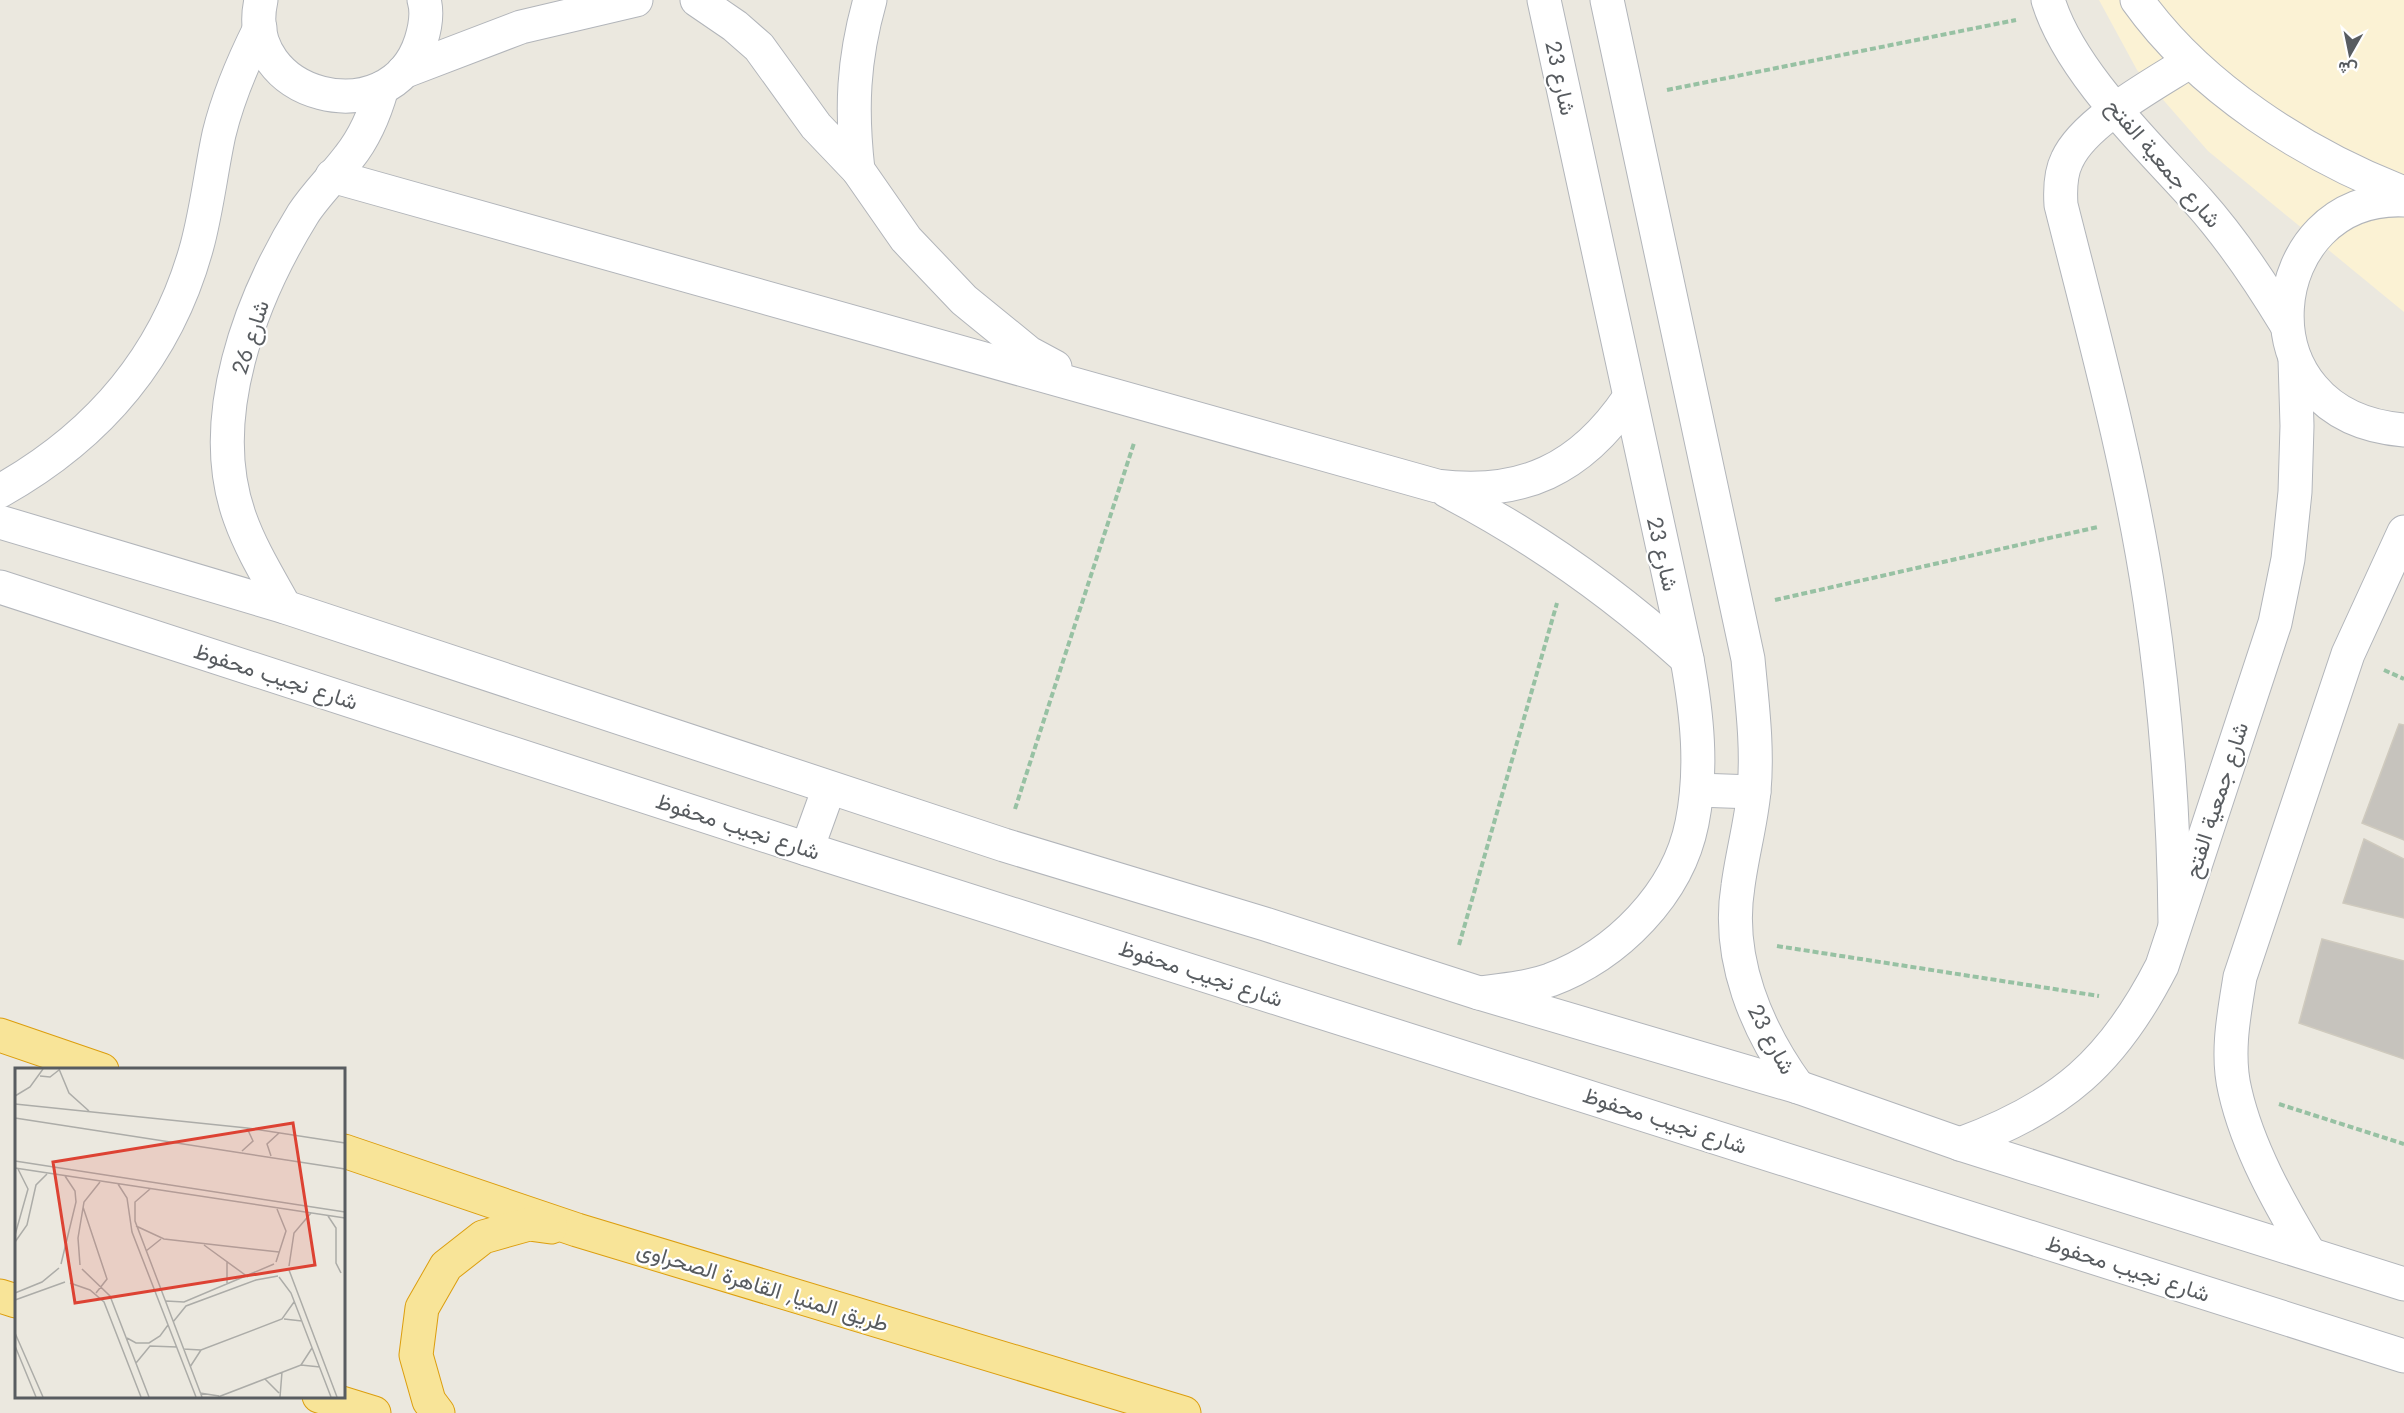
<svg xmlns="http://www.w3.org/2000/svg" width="2404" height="1413" viewBox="0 0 2404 1413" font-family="Jost,Vazirmatn,sans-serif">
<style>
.commercial{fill:#fbf2d4}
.building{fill:#c6c3bd;stroke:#cfcabe;stroke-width:1.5}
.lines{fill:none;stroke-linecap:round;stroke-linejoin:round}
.minor-casing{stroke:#b2b5ba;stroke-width:35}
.tertiary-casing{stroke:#b2b5ba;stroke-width:35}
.trunk-casing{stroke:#dc9e0e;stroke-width:35}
.path{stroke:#97c1a3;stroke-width:4;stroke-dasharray:6 3;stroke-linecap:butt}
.minor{stroke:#fff;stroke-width:33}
.tertiary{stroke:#fff;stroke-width:33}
.trunk{stroke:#f8e498;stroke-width:33}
.labels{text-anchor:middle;stroke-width:4.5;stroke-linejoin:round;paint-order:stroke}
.street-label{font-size:22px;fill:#585c60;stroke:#fff}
.inset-road{fill:none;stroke:#acaca8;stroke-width:1.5}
.view{fill:#dd4233;fill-opacity:0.15;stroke:#dd4233;stroke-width:3}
.inset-edge{fill:none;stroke:#585c60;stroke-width:3}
</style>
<rect width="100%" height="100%" fill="#ebe8df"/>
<polygon class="commercial" points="2099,0 2404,0 2404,312 2208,151 2137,70"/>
<g class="building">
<polygon points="2399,724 2404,725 2404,840 2362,823"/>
<polygon points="2364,839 2404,859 2404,918 2343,903"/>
<polygon points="2322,939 2404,961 2404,1059 2299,1023"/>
</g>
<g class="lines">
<g class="minor-casing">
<g id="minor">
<path d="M261,0C239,97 390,137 421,41C425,28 428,13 424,0"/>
<polyline points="697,0 735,26 759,47 816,126 858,170 906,239 964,300 1029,353 1055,367"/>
<path d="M1607,0L1748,659C1752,703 1758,747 1754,791C1751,823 1742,855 1738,886C1726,959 1757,1030 1798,1087"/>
<path d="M2048,0C2070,72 2148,145 2198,201C2232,239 2260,281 2286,324"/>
<path d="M2137,0C2199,87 2305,155 2404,193"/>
<polyline points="403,72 521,27 636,0"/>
<path d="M858,170C851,109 853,60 870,0"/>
<path d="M332,176L1437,486C1522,497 1581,469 1629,398"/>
<path d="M2404,200C2262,194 2235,417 2404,430"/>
<path d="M0,491C98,436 167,356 197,246C207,209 211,171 219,134C228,97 243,62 260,28"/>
<path d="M1447,491C1535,537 1613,592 1687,659"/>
<path d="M285,607C269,578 251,549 240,518C204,419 251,298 303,214C316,194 334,177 349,157C365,137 375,113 382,88"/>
<polyline points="1697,790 1754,792"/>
<path d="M2175,923C2174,814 2166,708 2150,601C2130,467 2094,336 2061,205C2060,190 2060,174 2067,160C2084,122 2153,85 2189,62"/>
<path d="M1479,993C1503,990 1527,988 1550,980C1617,955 1678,894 1692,823C1703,768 1697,714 1687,659L1544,0"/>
<path d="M1960,1144C2061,1107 2113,1062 2162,966L2275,623L2288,559L2295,492L2297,426L2295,359"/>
<path d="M2309,1253C2279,1203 2248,1148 2235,1091C2226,1054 2234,1014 2240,977L2348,654L2404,532"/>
</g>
</g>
<g class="tertiary-casing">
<g id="tertiary">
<polyline points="0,522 285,607 1004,845 1265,924 1479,993 1798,1087 1960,1144 2404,1284"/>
<polyline points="0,587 807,849 2404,1356"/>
<polyline points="807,849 829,788"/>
</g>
</g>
<g class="trunk-casing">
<g id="trunk">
<polyline points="0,1035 102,1070"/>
<polyline points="344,1151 577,1230 1184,1413"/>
<polyline points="0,1296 16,1301"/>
<polyline points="319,1396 374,1413"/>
<polyline points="438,1413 429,1401 416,1355 422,1308 446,1266 483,1237 529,1224 551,1227"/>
</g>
</g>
<g class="path">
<polyline points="1667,90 2016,20"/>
<polyline points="1775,600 2098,527"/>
<polyline points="2384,670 2404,679"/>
<polyline points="1015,809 1134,443"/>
<polyline points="1459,945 1557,603"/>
<polyline points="1777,946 2099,996"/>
<polyline points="2279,1104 2404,1144"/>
</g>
<use href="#minor" class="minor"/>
<use href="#tertiary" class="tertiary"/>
<use href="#trunk" class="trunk"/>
</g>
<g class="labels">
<g class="street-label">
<text transform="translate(1561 78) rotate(78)" y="8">شارع 23</text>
<text transform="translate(2164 163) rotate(49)" y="8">شارع جمعية الفتح</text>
<text transform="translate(250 337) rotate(-72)" y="8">شارع 26</text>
<text transform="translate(1663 554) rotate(77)" y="8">شارع 23</text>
<text transform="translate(276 676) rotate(18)" y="8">شارع نجيب محفوظ</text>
<text transform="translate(2216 800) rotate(-72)" y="8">شارع جمعية الفتح</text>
<text transform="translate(738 826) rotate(18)" y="8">شارع نجيب محفوظ</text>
<text transform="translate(1201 973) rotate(18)" y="8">شارع نجيب محفوظ</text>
<text transform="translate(1772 1039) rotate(62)" y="8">شارع 23</text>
<text transform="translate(1665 1120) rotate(18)" y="8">شارع نجيب محفوظ</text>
<text transform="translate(2128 1268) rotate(18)" y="8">شارع نجيب محفوظ</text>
<text transform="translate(763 1286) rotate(17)" y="8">طريق المنيا, القاهرة الصحراوى</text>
</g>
</g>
<g transform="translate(15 1068)">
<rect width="330" height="330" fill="#ebe8df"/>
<path class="inset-road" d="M44,1L54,25L74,43M25,8L35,9L44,2M0,28L15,19L28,1M0,36L232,60L330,75M0,50L330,101M227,83L238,73L232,60M256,88L252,76L264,65M0,93L330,144M0,100L330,150M103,116L112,130L117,164L181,329M135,121L120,134V153L187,329M68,139L92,211L81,225M313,148L321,160V195L326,205M121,158L149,171L264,184M330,162V185M0,167L13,121L3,101M0,174L12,157L21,117L32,106M189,177L233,209M131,183L146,171M212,193V216M261,194L271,163L262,141M46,196L61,134L60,123L50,108M65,197L63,170L69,134L85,114M274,198L279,165L296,145M67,201L95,228L134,329M274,202L322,329M264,209L276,225L316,329M55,215L75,222L89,234L126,329M0,225L27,214L44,200M0,232L50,214M151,233L169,234L259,196M269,251L287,253M158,254L171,238L241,212L263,208M0,265L28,329M112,270L121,275H134L145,268L153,257M0,278L21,329M168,281L186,282L267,251L279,234M121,295L135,278L162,279M286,297L297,280M175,299L186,282M250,311L264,325M185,325L204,328M203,329L286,297L305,299M265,329L267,304"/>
<path class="view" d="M278,55L300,197L60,235L38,94Z"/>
<rect width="330" height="330" class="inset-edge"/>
</g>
<g transform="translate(2350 54) rotate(189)" stroke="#ffffff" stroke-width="4.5" paint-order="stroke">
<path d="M0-4.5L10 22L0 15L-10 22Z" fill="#585c60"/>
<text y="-9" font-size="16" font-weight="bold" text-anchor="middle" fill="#585c60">ش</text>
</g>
</svg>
